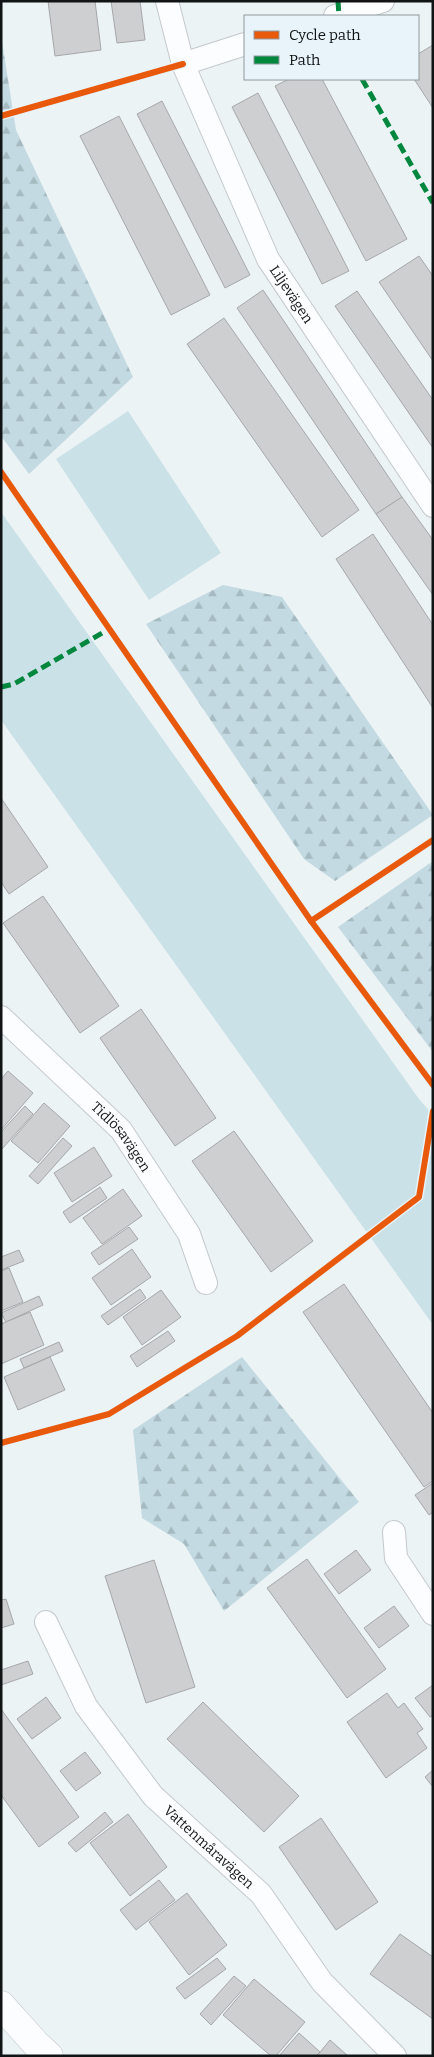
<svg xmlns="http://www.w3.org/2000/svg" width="434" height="2057" viewBox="0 0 434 2057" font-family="Bitter,serif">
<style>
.green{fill:#cbe1e8}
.forest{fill:url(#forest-firs)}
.building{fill:#cecfd1;stroke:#a6a7a9}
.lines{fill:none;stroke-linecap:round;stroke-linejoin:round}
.minor-casing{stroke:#c4c9cb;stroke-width:24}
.tertiary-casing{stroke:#c4c9cb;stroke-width:29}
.minor{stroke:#fcfdfe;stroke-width:22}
.tertiary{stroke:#fcfdfe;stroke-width:28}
.quiet{stroke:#00873e;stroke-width:5;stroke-dasharray:10 5;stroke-linecap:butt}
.cycleway-casing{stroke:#e8f4f9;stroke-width:9}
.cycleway{stroke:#e8590c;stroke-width:6}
.labels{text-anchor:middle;stroke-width:5;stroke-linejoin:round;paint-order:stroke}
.street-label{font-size:14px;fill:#101415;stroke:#e8f4f9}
</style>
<defs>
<pattern id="forest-firs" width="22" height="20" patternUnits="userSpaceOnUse" patternTransform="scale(1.25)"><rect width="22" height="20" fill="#c3dae2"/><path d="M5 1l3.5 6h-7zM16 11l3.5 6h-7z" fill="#a6bac1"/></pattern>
</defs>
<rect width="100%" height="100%" fill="#ecf3f5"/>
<g class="green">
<polygon points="128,411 221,553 149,600 56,459"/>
<polygon points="1,512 419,1099 433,1115 433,1325 1,720"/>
</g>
<g class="forest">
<polygon points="1,35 16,130 133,377 29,474 1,436"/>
<polygon points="223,585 282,597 433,815 335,881 304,859 146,624"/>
<polygon points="433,861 433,1052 338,927"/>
<polygon points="242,1357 359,1502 224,1611 184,1544 142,1518 133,1430"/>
</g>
<g class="building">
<polygon points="48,1 95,1 101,50 55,56"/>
<polygon points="111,1 140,1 145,40 117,43"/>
<polygon points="433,45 433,108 414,79 418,79 418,54"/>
<polygon points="289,79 322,79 407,239 366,261 275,86"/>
<polygon points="258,93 349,271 322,284 232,107"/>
<polygon points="162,101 250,275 225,288 137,114"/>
<polygon points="119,116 210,295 171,315 80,136"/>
<polygon points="419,256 433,276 433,361 379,282"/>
<polygon points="263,290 402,497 376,514 237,308"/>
<polygon points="357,291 433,400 433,448 335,306"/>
<polygon points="224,318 359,510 322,537 187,344"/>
<polygon points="402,497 433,540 433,595 376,514"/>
<polygon points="373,534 433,625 433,708 336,559"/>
<polygon points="1,798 48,867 9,894 1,882"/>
<polygon points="43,896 119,1006 80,1033 3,923"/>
<polygon points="141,1009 216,1118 175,1146 100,1038"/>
<polygon points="8,1071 33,1093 1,1130 1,1079"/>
<polygon points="44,1103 70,1126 38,1163 11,1141"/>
<polygon points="25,1106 33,1114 1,1150 1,1132"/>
<polygon points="234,1131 313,1241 271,1272 192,1161"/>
<polygon points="63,1138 72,1146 38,1184 29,1176"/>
<polygon points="94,1147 112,1176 72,1202 54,1173"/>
<polygon points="100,1187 107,1198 70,1223 63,1212"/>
<polygon points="123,1189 142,1216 102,1244 83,1218"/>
<polygon points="129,1227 138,1239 99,1265 91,1253"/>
<polygon points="132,1249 151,1277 111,1305 92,1278"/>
<polygon points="19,1250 24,1261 1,1270 1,1257"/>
<polygon points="9,1268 23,1302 1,1311 1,1271"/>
<polygon points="344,1284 433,1413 433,1481 424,1487 303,1312"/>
<polygon points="140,1289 146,1298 108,1325 101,1316"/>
<polygon points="161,1290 181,1317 142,1345 123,1317"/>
<polygon points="39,1296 43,1305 6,1322 1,1313"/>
<polygon points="30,1312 44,1345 1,1364 1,1324"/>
<polygon points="168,1331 175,1341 137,1367 130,1356"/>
<polygon points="59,1342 63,1351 24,1368 20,1359"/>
<polygon points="50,1357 65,1390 18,1410 4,1377"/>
<polygon points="433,1483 433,1512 429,1515 415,1495"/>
<polygon points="356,1550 371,1570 339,1594 324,1574"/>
<polygon points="307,1559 386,1669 347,1698 267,1588"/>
<polygon points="154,1560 195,1687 146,1703 105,1576"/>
<polygon points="6,1599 14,1624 1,1628 1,1600"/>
<polygon points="394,1606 409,1626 379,1648 364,1628"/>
<polygon points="28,1661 33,1674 1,1685 1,1670"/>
<polygon points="433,1685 433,1715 430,1717 415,1698"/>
<polygon points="387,1693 398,1708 404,1703 423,1729 417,1733 427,1748 386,1778 347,1722"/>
<polygon points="46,1697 61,1718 32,1739 17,1719"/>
<polygon points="203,1702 299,1796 264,1832 167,1739"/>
<polygon points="1,1709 79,1817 39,1847 1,1795"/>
<polygon points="85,1752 101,1773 76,1791 60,1771"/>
<polygon points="433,1770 433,1787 425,1777"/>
<polygon points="105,1812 113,1822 76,1852 68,1843"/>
<polygon points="128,1814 167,1867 130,1896 90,1843"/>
<polygon points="321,1818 378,1902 336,1930 279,1847"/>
<polygon points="159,1880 175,1900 136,1930 120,1910"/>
<polygon points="187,1893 227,1945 189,1975 149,1922"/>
<polygon points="400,1934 433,1957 433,2019 370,1974"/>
<polygon points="217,1958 226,1969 185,1999 176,1988"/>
<polygon points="234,1976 246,1986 211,2025 200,2014"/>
<polygon points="254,1979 305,2022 276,2056 271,2056 223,2015"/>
<polygon points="299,2033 320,2052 316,2056 279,2056"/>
<polygon points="330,2040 348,2056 317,2056"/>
</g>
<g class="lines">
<g class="minor-casing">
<g id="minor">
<path id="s1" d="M167,1L183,64L268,259L433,506"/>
<polyline points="335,16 383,1"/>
<polyline points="183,64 245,44"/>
<path id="s2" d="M1,1017L121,1130L189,1234L206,1283"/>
<polyline points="394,1532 396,1558 433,1614"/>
<path id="s3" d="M46,1622L86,1706L153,1796L261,1894L322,1982L395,2056"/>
</g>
</g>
<g class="tertiary-casing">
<polyline id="tertiary" points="1,2005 36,2044 49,2056"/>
</g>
<use href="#minor" class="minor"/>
<use href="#tertiary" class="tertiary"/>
<g class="quiet">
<polyline points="338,1 339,16"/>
<polyline points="362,79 433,203"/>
<polyline points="1,687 14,684 109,629"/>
</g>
<g class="cycleway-casing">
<g id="cycleway">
<polyline points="1,116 183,64"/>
<polyline points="1,472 311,921 433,1085"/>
<polyline points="311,921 433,840"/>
<polyline points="1,1443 109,1414 237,1336 419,1197 433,1111"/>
</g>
</g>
<use href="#cycleway" class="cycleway"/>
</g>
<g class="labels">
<g class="street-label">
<text dy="5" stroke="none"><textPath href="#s1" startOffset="320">Liljevägen</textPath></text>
<text dy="5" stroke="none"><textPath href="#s2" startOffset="170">Tidlösavägen</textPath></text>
<text dy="5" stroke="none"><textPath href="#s3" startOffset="281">Vattenmåravägen</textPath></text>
</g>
</g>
<rect width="434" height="2057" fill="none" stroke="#101415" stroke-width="5"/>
<rect x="244" y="15" width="175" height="65" fill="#e8f4f9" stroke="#929a9e"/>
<rect x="254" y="31" width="25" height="8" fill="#e8590c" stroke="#929a9e"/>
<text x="289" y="40" font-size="15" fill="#101415">Cycle path</text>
<rect x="254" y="56" width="25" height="8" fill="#00873e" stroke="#929a9e"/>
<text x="289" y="65" font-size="15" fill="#101415">Path</text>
</svg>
